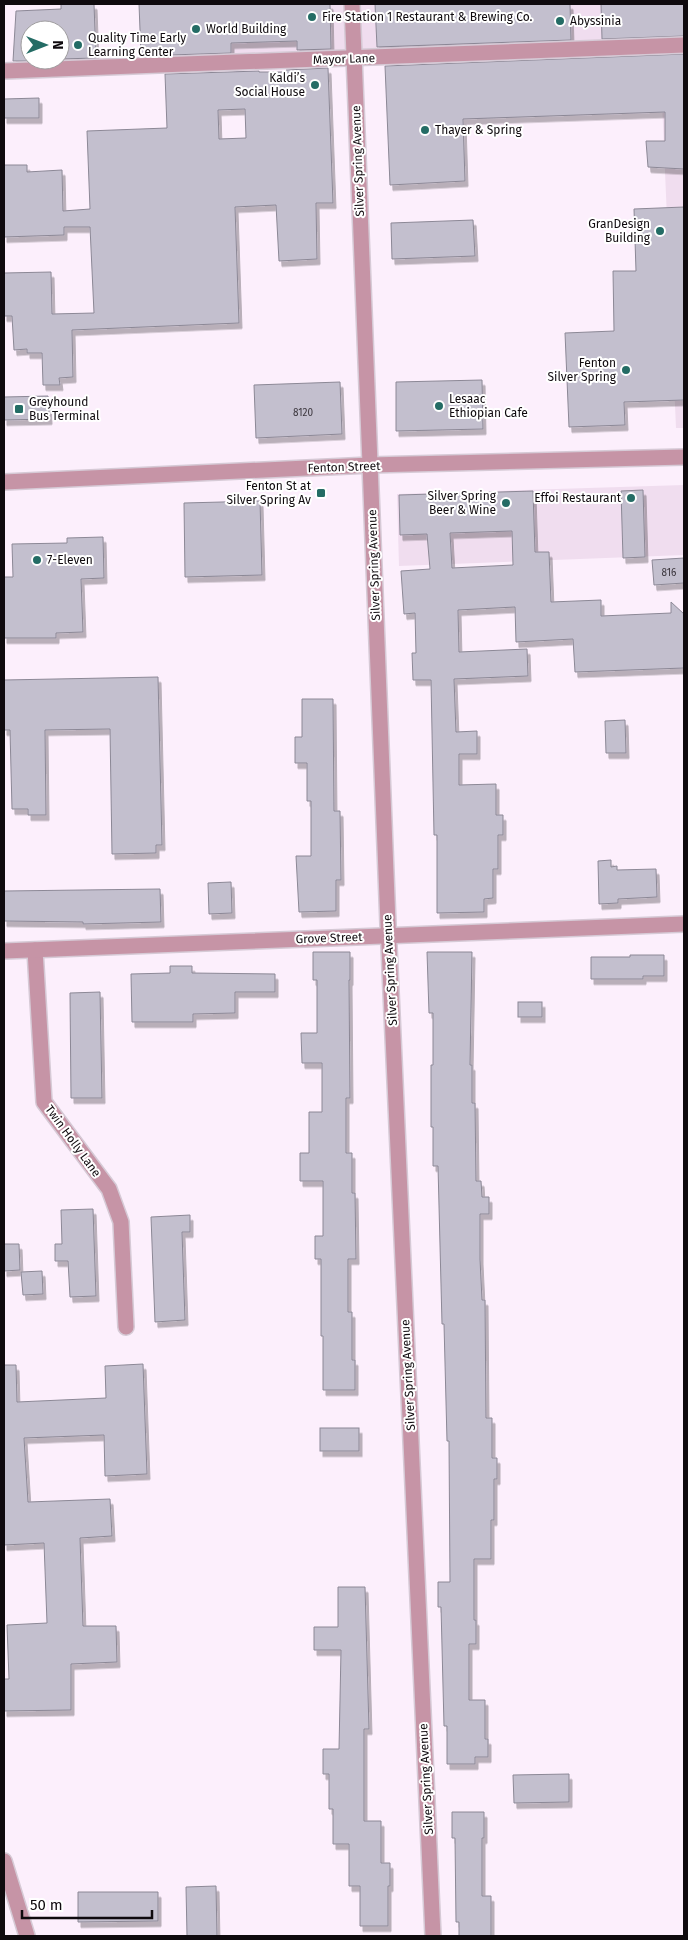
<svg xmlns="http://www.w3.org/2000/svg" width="688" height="1940" viewBox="0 0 688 1940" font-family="'Fira Sans',sans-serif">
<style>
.built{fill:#f0ddef}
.building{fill:#c3bfce;stroke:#8c8896;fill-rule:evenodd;filter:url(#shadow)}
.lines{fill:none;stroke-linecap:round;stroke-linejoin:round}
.minor-casing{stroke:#d6cad6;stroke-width:18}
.minor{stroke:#c694a6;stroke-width:15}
.poi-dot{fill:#246c65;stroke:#fff;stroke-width:2}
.labels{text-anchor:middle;stroke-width:4;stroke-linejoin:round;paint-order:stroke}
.number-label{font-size:10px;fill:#3c373e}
.poi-label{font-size:12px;fill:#0f0a0e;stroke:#fff;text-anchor:start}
.street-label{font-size:12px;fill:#0f0a0e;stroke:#fff}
</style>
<defs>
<filter id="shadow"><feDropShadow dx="3" dy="5.5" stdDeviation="0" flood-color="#0004"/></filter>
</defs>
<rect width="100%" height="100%" fill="#fceffc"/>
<g class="built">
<polygon points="214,4 684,4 684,428 676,428 660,55 217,61"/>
<polygon points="684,485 684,555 399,566 397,494"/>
</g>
<g class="building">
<polygon points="61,4 94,4 96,58 60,59 60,30 30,30 30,61 13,61 16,11 61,9"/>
<polygon points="139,4 330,4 331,49 297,50 297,41 231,43 231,53 141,56"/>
<polygon points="375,4 570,4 571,40 377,47"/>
<polygon points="601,4 684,4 684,36 602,39"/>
<polygon points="684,54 684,169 648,167 646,141 665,141 665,112 463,119 465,181 390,185 385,66"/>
<path d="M328,68L333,203H316L317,259L279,261L276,205L235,207L239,323L72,330L73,377L59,378L60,385H43L42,353H27V349L14,350L12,316H4V273L51,272L52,314L94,313L90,227H64V235L4,237V165H27V172L62,170L63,211L90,209L87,131L167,128L165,74L259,71V72H286V70ZM245,109L246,138L219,139L218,110Z"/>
<polygon points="39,98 39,118 4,118 4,99"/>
<polygon points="684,207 684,400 624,402 625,425 569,427 565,333 614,331 613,271 636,271 634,209"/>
<polygon points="473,220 475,256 392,259 391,223"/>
<polygon points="482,380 483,429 396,431 396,382"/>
<polygon points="340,382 342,434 256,438 254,385"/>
<polygon points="48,396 49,419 4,420 4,397"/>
<polygon points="643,490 645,557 623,558 621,491"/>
<path d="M533,491L535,552H549L551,602L601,600V616L671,613V602L684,614V668L575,672L573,639L516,642L515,607L458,610L459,652L527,649L528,676L454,679L456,732L477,731V754H459V785L496,784V815H503V835H498V869H493V898L484,899V912L437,913V835H434L431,680H413L412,653H416L415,613L404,614L401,571L430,569L427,534L400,535L399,495ZM512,531L513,565L452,568L450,533Z"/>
<polygon points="260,501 262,575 185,577 184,503"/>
<polygon points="103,537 104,578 81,579 83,632 56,633 56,638 4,638 4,577 13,577 12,544 67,543 67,538"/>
<polygon points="684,558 684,583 654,585 652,560"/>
<polygon points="158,677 162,845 156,845 156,853 112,854 110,729 45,730 46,815 28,815 28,809 12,809 10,730 4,730 4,680"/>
<polygon points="302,699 333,699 334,811 340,811 341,880 336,880 336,911 299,912 296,856 311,856 311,801 307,801 307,763 295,763 295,737 302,737"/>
<polygon points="625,720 626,753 606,753 605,721"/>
<polygon points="611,860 611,867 617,866 617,870 656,869 657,897 618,899 618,903 599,904 598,861"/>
<polygon points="231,882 232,913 209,914 208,883"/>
<polygon points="160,889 161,922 83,924 83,922 4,921 4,891"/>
<polygon points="313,952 350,952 350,980 349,980 350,1098 346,1098 346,1153 352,1153 352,1193 355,1193 356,1259 348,1259 348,1312 352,1312 352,1360 355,1360 355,1390 323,1390 323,1336 321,1336 321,1259 315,1259 315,1236 323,1236 323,1181 300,1181 300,1153 309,1153 309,1112 322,1112 322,1063 302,1063 301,1033 317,1033 317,980 313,980"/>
<polygon points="427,952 472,952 470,1065 472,1065 472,1103 475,1103 476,1181 481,1181 482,1197 489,1197 489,1214 480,1214 480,1259 482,1300 485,1300 486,1418 492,1418 492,1458 497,1458 497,1479 494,1479 494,1520 491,1520 491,1559 474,1559 474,1620 476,1620 476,1644 469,1644 469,1700 485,1700 485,1739 488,1739 488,1757 475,1757 475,1764 447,1764 447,1726 444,1726 441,1607 438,1607 438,1582 450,1582 449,1441 447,1441 444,1324 442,1324 438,1166 433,1166 433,1127 431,1127 431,1065 433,1065 433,1013 429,1013"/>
<polygon points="630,955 664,955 664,976 643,976 643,979 591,979 591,957 630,957"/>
<polygon points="170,966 192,966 192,973 275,974 275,992 235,992 235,1013 193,1014 193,1022 132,1022 131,974 170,973"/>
<polygon points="100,992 102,1098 71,1098 70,993"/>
<rect x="518" y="1002" width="24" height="15"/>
<polygon points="93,1209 96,1296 70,1297 68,1261 55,1261 55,1244 62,1244 61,1210"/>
<polygon points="190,1215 190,1232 182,1232 185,1320 155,1322 151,1217"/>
<polygon points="4,1244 19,1244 20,1270 4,1271"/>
<polygon points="42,1271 43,1294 23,1295 21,1272"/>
<polygon points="143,1364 147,1474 105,1476 104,1435 24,1438 28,1502 110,1499 112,1536 80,1538 83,1626 116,1626 117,1662 71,1664 71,1710 4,1711 4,1679 9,1679 7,1625 47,1623 44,1543 4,1545 4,1365 16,1365 17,1402 106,1398 105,1366"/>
<rect x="320" y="1428" width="39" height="23"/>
<polygon points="338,1587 365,1587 369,1729 364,1729 364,1821 381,1821 381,1863 390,1863 390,1886 388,1886 388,1926 360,1926 360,1886 349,1886 349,1844 333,1844 333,1809 329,1809 329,1774 323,1774 323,1749 339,1749 341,1650 314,1650 314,1627 338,1627"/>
<polygon points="569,1774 569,1802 514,1803 513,1775"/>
<polygon points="452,1812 484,1812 484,1838 482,1838 482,1896 491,1896 491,1936 459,1936 459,1922 456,1922 455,1838 452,1838"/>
<polygon points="216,1886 217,1936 187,1936 186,1887"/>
<polygon points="78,1892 158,1892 158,1921 78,1922"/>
</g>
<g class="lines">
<g class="minor-casing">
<g id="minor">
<polyline points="352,4 388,924 433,1936"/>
<polyline points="4,71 684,45"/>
<polyline points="4,482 370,465 684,457"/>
<polyline points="35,950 44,1102 109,1189 121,1222 126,1327"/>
<polyline points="4,951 684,924"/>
<polyline points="4,1861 27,1936"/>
</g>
</g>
<use href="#minor" class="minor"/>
</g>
<g class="poi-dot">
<circle cx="312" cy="17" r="5"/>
<circle cx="560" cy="21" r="5"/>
<circle cx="196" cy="29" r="5"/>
<circle cx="78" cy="45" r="5"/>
<circle cx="315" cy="85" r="5"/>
<circle cx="425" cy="130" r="5"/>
<circle cx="660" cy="231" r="5"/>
<circle cx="626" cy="370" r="5"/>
<circle cx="439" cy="406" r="5"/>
<rect x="14" y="404" width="10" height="10" rx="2.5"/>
<rect x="316" y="488" width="10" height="10" rx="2.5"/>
<circle cx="631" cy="498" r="5"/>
<circle cx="506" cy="503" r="5"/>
<circle cx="37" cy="560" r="5"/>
</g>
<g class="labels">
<g class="number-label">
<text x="303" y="416">8120</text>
<text x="669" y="576">816</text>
</g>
<g class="poi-label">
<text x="322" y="21">Fire Station 1 Restaurant &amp; Brewing Co.</text>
<text x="570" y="25">Abyssinia</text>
<text x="206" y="33">World Building</text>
<text x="88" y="42">Quality Time Early<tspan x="88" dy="14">Learning Center</tspan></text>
<text x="305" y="82" text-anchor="end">Kaldi’s<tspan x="305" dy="14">Social House</tspan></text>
<text x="435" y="134">Thayer &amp; Spring</text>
<text x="650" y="228" text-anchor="end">GranDesign<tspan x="650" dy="14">Building</tspan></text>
<text x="616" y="367" text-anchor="end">Fenton<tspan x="616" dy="14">Silver Spring</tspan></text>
<text x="449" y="403">Lesaac<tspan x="449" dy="14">Ethiopian Cafe</tspan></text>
<text x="29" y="406">Greyhound<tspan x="29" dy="14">Bus Terminal</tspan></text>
<text x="311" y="490" text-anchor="end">Fenton St at<tspan x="311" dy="14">Silver Spring Av</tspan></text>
<text x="496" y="500" text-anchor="end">Silver Spring<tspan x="496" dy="14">Beer &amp; Wine</tspan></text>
<text x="621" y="502" text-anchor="end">Effoi Restaurant</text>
<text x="47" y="564">7-Eleven</text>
</g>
<g class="street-label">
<text transform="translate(344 59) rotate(-2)" y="4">Mayor Lane</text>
<text transform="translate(358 161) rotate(-92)" y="4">Silver Spring Avenue</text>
<text transform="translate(344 467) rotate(-2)" y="4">Fenton Street</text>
<text transform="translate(374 565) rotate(-92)" y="4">Silver Spring Avenue</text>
<text transform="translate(329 938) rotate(-2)" y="4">Grove Street</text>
<text transform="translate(390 970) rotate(-93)" y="4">Silver Spring Avenue</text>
<text transform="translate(73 1141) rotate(54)" y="4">Twin Holly Lane</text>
<text transform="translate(408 1375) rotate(-93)" y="4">Silver Spring Avenue</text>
<text transform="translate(426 1779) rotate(-93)" y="4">Silver Spring Avenue</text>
</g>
</g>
<rect width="688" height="1940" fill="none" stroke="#0f0a0e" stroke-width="10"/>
<g transform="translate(45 45) rotate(90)"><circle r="24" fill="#ffffff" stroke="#9f9d9f"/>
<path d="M0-4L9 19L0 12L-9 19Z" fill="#246c65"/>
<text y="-8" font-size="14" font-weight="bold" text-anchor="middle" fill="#0f0a0e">N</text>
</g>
<path d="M22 1910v8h130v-8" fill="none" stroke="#0f0a0e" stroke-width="2.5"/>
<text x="30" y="1910" font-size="15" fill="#0f0a0e" stroke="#ffffff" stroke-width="4" paint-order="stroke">50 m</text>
</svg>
